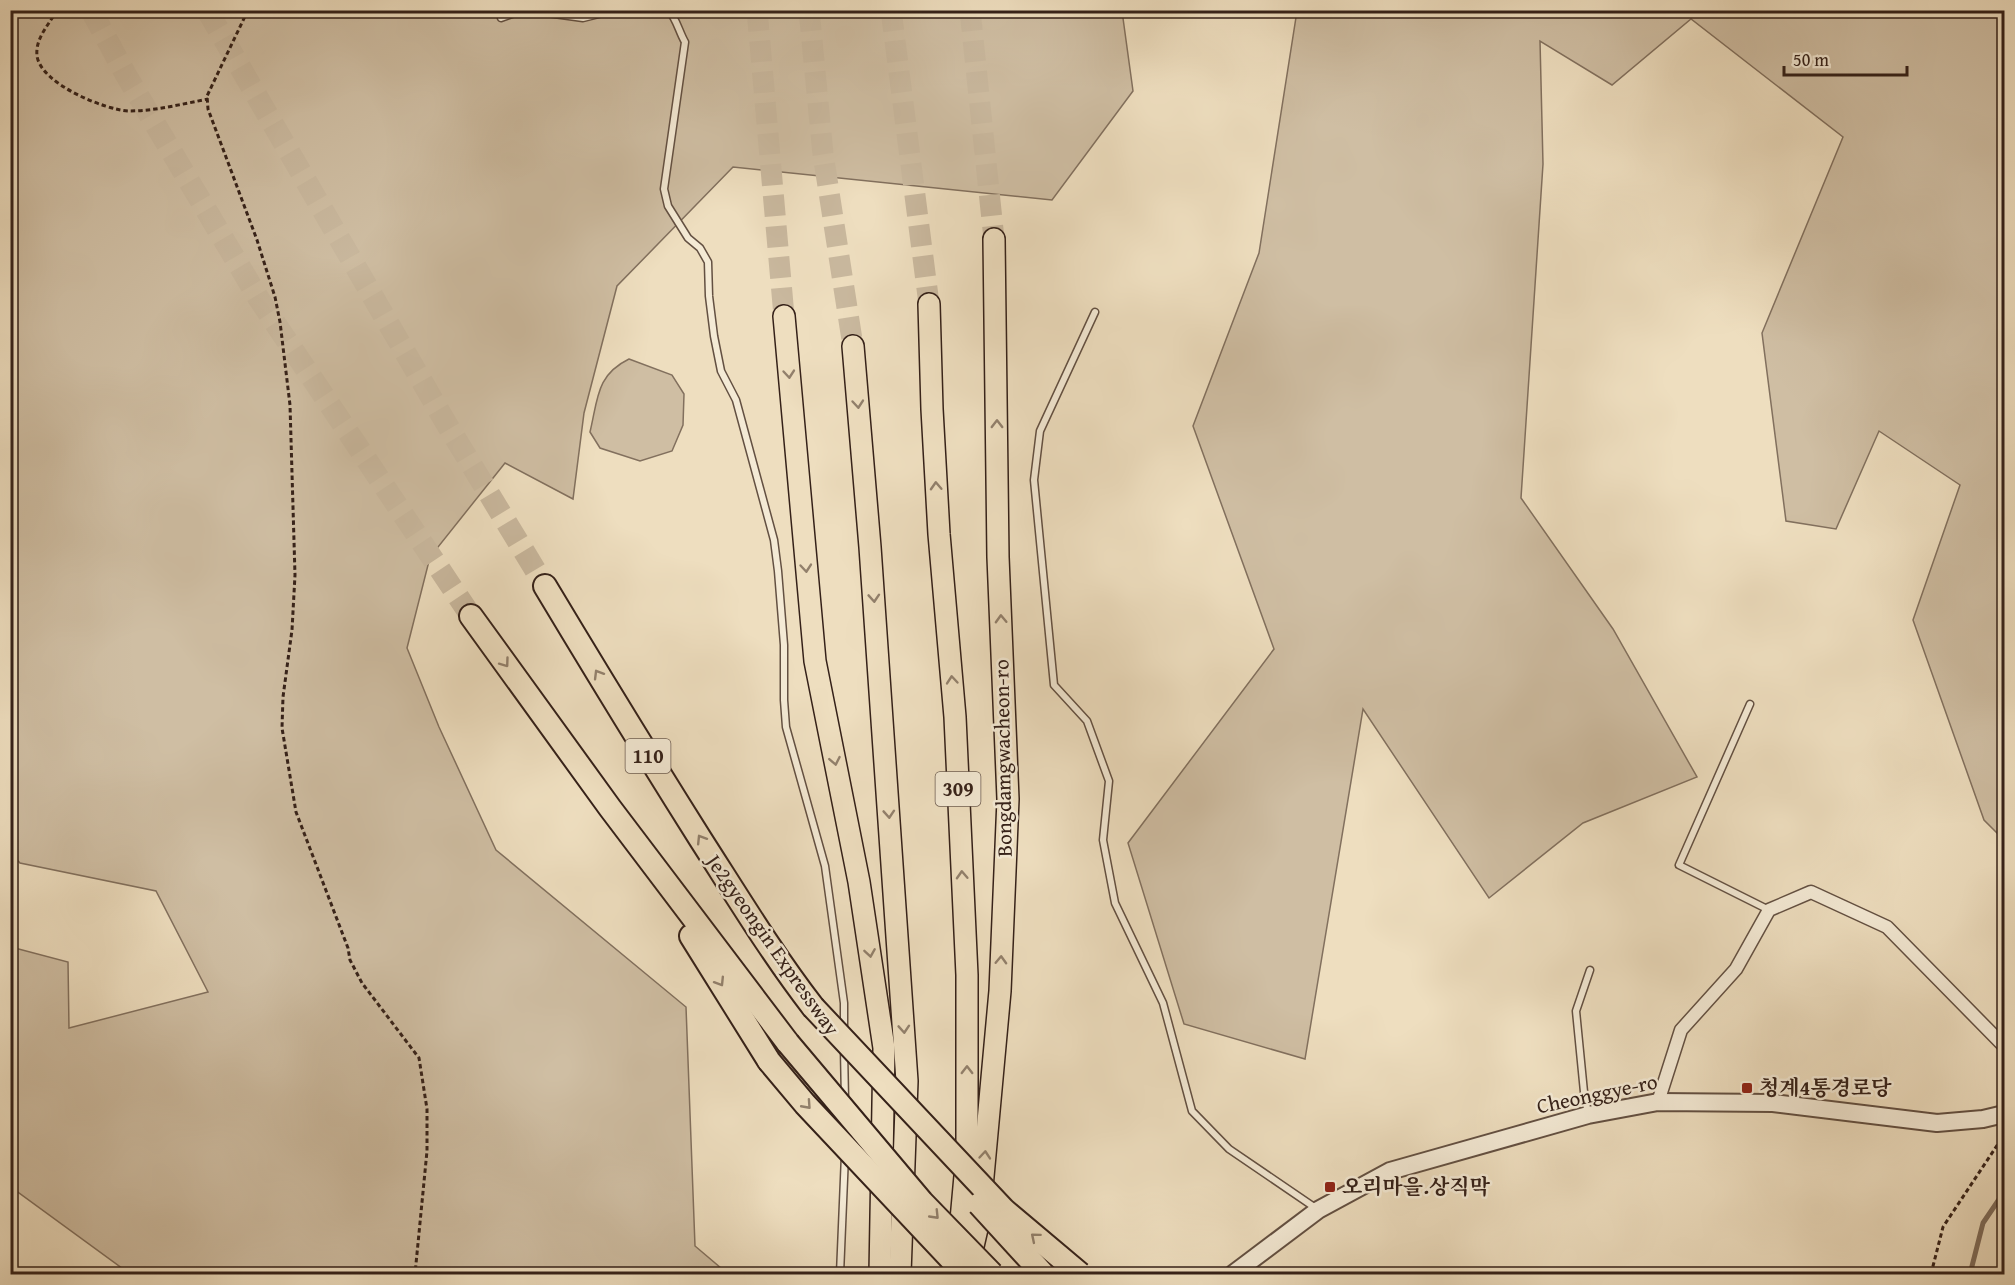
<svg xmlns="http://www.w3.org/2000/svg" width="2015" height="1285" viewBox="0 0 2015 1285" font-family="'Gentium Book Plus','Noto Serif KR',serif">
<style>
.green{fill:#cfbea3;stroke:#82705e;stroke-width:1.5}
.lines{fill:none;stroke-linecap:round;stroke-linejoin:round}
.stream{stroke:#7e6c5b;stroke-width:5}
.trunk-tunnel{stroke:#c9b89e;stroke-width:21;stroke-dasharray:21 10;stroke-linecap:butt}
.motorway-tunnel{stroke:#c9b89e;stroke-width:22;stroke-dasharray:22 11;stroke-linecap:butt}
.service-casing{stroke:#635042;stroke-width:9}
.minor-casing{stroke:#635042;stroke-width:15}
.tertiary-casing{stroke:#635042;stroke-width:20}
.trunk-casing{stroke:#352119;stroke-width:24}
.motorway-casing{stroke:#352119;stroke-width:26}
.path{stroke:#352119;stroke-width:3;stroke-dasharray:4.5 3;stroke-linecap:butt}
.service{stroke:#f4ead5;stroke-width:6}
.minor{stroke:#f4ead5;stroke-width:12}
.tertiary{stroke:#f4ead5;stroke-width:16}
.trunk{stroke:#eedebf;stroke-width:21}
.motorway{stroke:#eedebf;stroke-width:22}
.motorway-bridge-casing{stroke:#352119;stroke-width:26;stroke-linecap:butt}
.motorway-bridge{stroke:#eedebf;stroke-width:22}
.oneway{stroke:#92806c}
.poi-dot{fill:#8f2418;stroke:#f4ead5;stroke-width:2}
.labels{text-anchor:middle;stroke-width:5;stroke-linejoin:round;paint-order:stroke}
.shield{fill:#f4ead5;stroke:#6e5d51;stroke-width:1.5}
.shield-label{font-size:20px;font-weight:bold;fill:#352119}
.street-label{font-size:21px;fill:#352119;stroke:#f4ead5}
.poi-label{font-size:21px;font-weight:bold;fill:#352119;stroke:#f4ead5;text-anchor:start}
</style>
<rect width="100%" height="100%" fill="#eedebf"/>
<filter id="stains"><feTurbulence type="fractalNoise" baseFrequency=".00333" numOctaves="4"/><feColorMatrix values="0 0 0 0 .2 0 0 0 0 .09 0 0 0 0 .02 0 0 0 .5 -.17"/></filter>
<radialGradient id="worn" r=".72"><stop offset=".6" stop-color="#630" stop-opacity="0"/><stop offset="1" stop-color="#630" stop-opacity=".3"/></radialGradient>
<g class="green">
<polygon points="11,11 1122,11 1133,91 1052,200 733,167 617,286 584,413 573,499 505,463 430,557 407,648 439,727 496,850 686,1007 695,1246 728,1274 130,1274 11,1187 11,947 68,962 69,1028 208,992 156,891 20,863 11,853"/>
<polygon points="1297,11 2004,11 2004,840 1984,820 1913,620 1960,485 1879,431 1836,529 1786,521 1762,333 1843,137 1691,19 1612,85 1540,41 1543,164 1521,498 1613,629 1697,777 1583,823 1489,898 1363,709 1305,1059 1184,1024 1128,843 1274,649 1193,426 1259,253"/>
<path d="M629,359L672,375L684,394L683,425L672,451L640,461L600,448L590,432C598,399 596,375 629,359Z"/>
</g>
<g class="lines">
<polyline class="stream" points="1970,1274 1983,1223 2004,1192"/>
<g class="trunk-tunnel">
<polyline points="757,10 784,316"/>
<polyline points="809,10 823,154 853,346"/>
<polyline points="891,10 929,304"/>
<polyline points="970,10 994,239"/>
</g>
<g class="motorway-tunnel">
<polyline points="91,10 126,75 259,299 471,616"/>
<polyline points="207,10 446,423 545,586"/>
</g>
<g class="service-casing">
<g id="service">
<polyline points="525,10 583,18 615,10"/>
<path d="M668,10C676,17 679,32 685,42L664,189L668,206L688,238L700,248L708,262L709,296L714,336L721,371L736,400L774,540L778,571L784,645V700L786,727L825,866L844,1003V1031"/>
<polyline points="501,18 523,10"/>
<polyline points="1095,312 1040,431 1034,480 1054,685 1087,721 1109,781 1103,840 1115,903 1163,1003 1192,1111 1229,1149 1317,1209"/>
<polyline points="1750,704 1679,865 1769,910"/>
<polyline points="844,1050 845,1100"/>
<polyline points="1588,1114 1584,1092 1576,1011 1590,970"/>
<polyline points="10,1262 15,1274"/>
<polyline points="840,1274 845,1155"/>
</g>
</g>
<g class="minor-casing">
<polyline id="minor" points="1658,1102 1681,1030 1736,969 1769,910 1811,892 1887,927 2004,1046"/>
</g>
<g class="tertiary-casing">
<polyline id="tertiary" points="1233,1274 1318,1210 1390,1171 1588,1115 1658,1102 1773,1103 1937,1123 1983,1119 2004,1114"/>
</g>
<g class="trunk-casing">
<g id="trunk">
<polyline points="929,304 932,409 939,534 955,717 967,975 967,1154 958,1253"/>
<polyline points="784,316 815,661 859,882 884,1048 880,1274"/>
<polyline points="853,346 870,547 907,1081 900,1274"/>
<polyline points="968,1268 979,1220 1000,991 1008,799 998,557 994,239"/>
</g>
</g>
<g class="motorway-casing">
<g id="motorway">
<path d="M545,586C596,671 648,756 701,840C737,896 772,954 813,1007"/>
<polyline points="471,616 610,808 788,1043"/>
<polyline points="691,936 769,1061"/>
</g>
</g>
<g class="path">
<path d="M57,10C49,25 35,38 37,56C41,84 105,110 129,111C155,111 182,104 208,99"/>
<polyline points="248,10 207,96 208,109 257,240 275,297 280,322 290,405 295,575 292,630 283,697 282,728 296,812 348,948 350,960 362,983 419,1058 427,1109 427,1151 415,1274"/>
<polyline points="1931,1274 1943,1227 2004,1135"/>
</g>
<use href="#service" class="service"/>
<use href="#minor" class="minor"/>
<use href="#tertiary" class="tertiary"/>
<use href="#trunk" class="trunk"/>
<use href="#motorway" class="motorway"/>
<g class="motorway-bridge-casing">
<g id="motorway-bridge">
<polyline points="813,1007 1004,1210 1080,1274"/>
<polyline points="788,1043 922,1202 992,1274"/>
<polyline points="769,1061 805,1104 965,1274"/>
<polyline points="979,1204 1043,1274"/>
</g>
</g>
<use href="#motorway-bridge" class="motorway-bridge"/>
</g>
<defs><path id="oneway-chevron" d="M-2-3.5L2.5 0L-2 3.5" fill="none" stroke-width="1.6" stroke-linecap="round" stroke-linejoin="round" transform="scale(1.5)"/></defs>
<g class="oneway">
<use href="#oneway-chevron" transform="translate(789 374) rotate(85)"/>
<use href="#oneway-chevron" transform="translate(858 404) rotate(85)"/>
<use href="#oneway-chevron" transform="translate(997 424) rotate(-90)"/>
<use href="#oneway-chevron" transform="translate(936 486) rotate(-93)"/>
<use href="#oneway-chevron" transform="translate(806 568) rotate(85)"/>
<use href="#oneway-chevron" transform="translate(874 598) rotate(86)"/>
<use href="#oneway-chevron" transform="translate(1001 619) rotate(-92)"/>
<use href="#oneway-chevron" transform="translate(505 663) rotate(54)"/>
<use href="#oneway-chevron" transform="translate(598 674) rotate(-121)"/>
<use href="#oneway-chevron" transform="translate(952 680) rotate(-95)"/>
<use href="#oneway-chevron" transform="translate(835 761) rotate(79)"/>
<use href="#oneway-chevron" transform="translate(889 814) rotate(86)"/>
<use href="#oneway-chevron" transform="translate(701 839) rotate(-122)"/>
<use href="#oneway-chevron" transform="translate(962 875) rotate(-93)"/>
<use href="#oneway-chevron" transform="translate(870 953) rotate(81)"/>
<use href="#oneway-chevron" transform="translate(1001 960) rotate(-88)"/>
<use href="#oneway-chevron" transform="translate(720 982) rotate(58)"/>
<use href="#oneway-chevron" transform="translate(904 1029) rotate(86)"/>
<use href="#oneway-chevron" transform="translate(967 1070) rotate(-90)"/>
<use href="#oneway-chevron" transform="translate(807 1105) rotate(48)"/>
<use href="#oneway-chevron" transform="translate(985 1155) rotate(-85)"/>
<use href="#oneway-chevron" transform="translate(935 1215) rotate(46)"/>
<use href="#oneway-chevron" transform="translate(1035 1237) rotate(-140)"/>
</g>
<g class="poi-dot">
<rect x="1741" y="1082" width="12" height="12" rx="3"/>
<rect x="1324" y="1181" width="12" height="12" rx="3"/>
</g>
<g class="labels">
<g class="shield">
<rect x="625.5" y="739" width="45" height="34" rx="4.5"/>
<rect x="935.5" y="772" width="45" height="34" rx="4.5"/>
</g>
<g class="shield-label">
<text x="648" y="763">110</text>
<text x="958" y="796">309</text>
</g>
<g class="street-label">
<text transform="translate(1003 758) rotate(-91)" y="7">Bongdamgwacheon-ro</text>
<text transform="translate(773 945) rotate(55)" y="7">Je2gyeongin Expressway</text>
<text transform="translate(1597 1094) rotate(-12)" y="7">Cheonggye-ro</text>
</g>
<g class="poi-label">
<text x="1759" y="1095">청계4통경로당</text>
<text x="1342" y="1194">오리마을.상직막</text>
</g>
</g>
<rect width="2015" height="1285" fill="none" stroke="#eedebf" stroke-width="36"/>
<rect x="12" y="12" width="1991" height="1261" fill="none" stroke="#352119" stroke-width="3"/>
<rect x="18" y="18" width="1979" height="1249" fill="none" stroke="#352119" stroke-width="1.5"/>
<path d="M1784 66v9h123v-9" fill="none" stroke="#352119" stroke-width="3"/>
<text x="1793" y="66" font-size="18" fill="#352119" stroke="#f4ead5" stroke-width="4.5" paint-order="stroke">50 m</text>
<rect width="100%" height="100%" filter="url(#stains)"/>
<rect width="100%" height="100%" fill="url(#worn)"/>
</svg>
